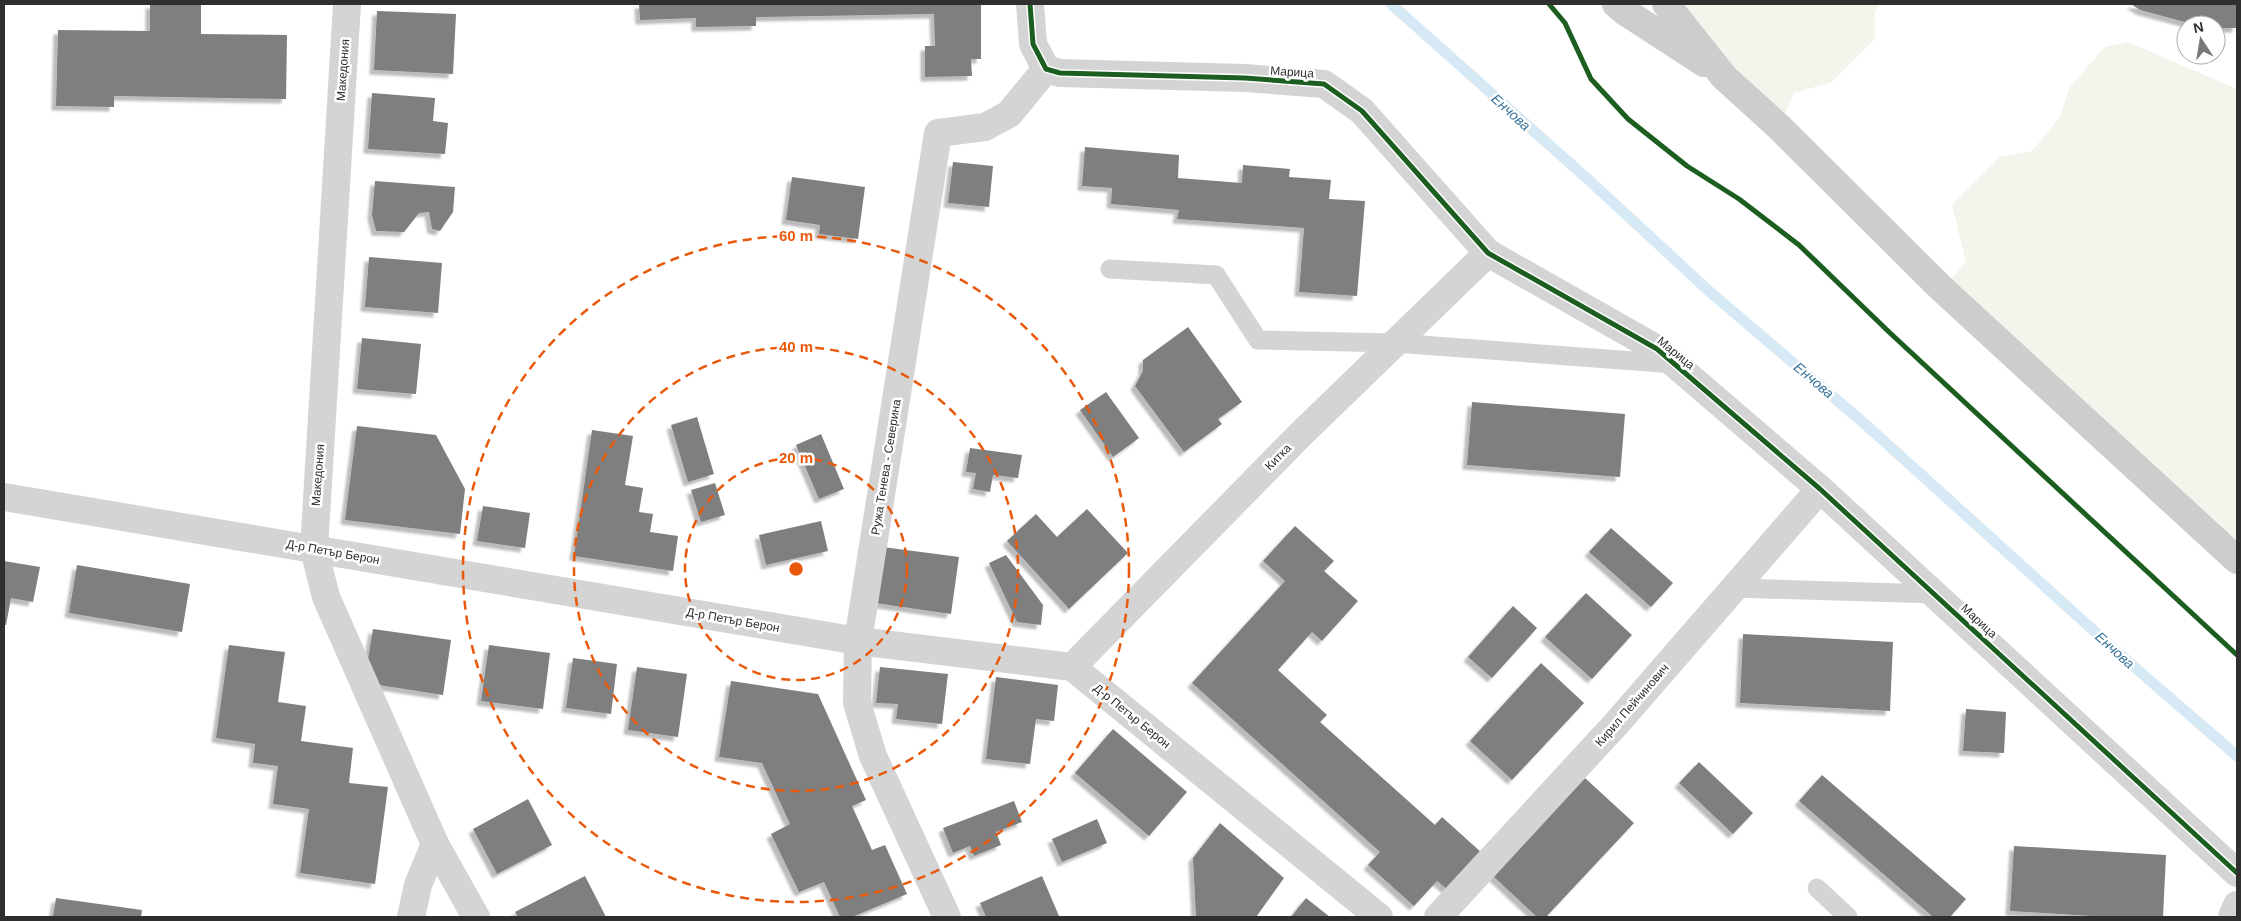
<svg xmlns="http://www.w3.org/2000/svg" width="2241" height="921" viewBox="0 0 2241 921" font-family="Arial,sans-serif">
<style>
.green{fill:#f1f5eb}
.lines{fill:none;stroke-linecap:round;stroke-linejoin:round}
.stream{stroke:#d7e9f4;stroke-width:11}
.building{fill:#7f7f7f;filter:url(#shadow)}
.service{stroke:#d4d4d4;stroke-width:19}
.minor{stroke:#d4d4d4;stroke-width:28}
.secondary{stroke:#cdcdcd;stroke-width:28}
.cycleway-casing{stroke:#fff;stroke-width:8}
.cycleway{stroke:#1b5e20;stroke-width:5}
.ring{fill:none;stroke:#e8590c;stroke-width:2.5;stroke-dasharray:9 6}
.labels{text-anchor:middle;stroke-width:5;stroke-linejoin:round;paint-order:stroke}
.street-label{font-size:12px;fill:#2f2f2f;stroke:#fff}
.water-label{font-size:14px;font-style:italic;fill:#357298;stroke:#fff}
.centre{fill:#e8590c;stroke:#fff;stroke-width:2.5}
.ring-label{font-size:15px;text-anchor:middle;font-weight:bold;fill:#e8590c;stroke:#fff;stroke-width:5;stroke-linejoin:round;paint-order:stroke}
</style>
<defs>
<filter id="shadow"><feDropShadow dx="-4.5" dy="4.5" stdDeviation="1" flood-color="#0004"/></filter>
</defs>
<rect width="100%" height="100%" fill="#fff"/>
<g class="green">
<polygon points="1666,4 1880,4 1875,11 1875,39 1832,82 1794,93 1779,127"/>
<polygon points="2128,42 2237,89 2237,560 1942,289 1966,262 1952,205 2000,157 2032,151 2060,117 2069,88 2105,47"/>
</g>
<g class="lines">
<polyline class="stream" points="1391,4 1591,182 1710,292 1865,424 2124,658 2237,756"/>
</g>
<g class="building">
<polygon points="150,4 201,4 201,34 287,35 286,99 114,96 114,107 56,106 58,30 150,31"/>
<polygon points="639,4 981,4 981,59 971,59 972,76 925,77 925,46 935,46 934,14 756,17 756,26 696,27 696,18 640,20"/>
<polygon points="2131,4 2237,4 2237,28 2216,28 2216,25 2196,25 2140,10"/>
<polygon points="377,11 456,14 453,74 374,70"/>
<polygon points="372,93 435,98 433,121 448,123 445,154 368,149"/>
<polygon points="1085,147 1179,155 1178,178 1242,183 1243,165 1290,169 1289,177 1331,180 1329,199 1365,201 1357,296 1299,292 1304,228 1177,219 1179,210 1111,204 1112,188 1082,186"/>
<polygon points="953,162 993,166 989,207 948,203"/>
<polygon points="792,177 865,187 858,239 819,234 820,225 786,220"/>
<polygon points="375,181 455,187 453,212 440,231 432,229 429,212 419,213 404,232 376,231 372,215"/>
<polygon points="369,257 442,263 438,313 365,307"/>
<polygon points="1188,327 1242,402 1218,419 1222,424 1184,452 1135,386 1143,371 1143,360"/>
<polygon points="362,338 421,344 416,394 357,389"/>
<polygon points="1106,392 1139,438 1113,457 1080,410"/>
<polygon points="1472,402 1625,414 1620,477 1467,465"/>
<polygon points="697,417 714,474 688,482 671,425"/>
<polygon points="357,426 436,435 465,489 460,534 345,520"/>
<polygon points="592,430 633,436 625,485 643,488 639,512 653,514 650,532 678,536 673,571 574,556"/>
<polygon points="821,434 844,489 819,499 796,445"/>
<polygon points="970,448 1022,455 1018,478 993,475 990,492 973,489 976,473 966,472"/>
<polygon points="715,483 725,515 701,522 691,490"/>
<polygon points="483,506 530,513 525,548 477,541"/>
<polygon points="1087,509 1128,553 1069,609 1007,541 1036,514 1057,537"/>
<polygon points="821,521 828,551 766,565 759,535"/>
<polygon points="1295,526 1334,561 1324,571 1358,601 1322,641 1312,632 1278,670 1327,715 1320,722 1435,825 1442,817 1482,853 1448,890 1437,881 1414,906 1368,865 1380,852 1192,683 1285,581 1263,561"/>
<polygon points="1611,528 1673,583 1651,607 1589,552"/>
<polygon points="883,547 959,557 951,614 875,603"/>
<polygon points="1006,555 1043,605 1041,625 1017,622 989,563"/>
<polygon points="4,561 40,567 33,602 11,598 6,625 4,625"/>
<polygon points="77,565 190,584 182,632 69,613"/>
<polygon points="1586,593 1632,635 1592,679 1545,637"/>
<polygon points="1513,606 1537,628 1492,678 1468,657"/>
<polygon points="373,629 451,640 443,695 379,685 368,659"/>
<polygon points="1743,634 1893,642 1890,711 1740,703"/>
<polygon points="229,645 285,652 278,702 306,706 301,741 353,748 349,783 388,787 375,884 300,873 309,809 273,804 278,766 253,763 255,744 216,738"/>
<polygon points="489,645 550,653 543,709 481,701"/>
<polygon points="573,658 617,664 611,714 566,708"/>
<polygon points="1541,663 1584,703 1512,780 1470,741"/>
<polygon points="637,667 687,674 678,737 628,730"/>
<polygon points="880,667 948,674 942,724 896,719 898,704 876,703"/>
<polygon points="996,677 1058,685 1054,721 1036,719 1030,764 986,759"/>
<polygon points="731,681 818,694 866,800 852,806 872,850 885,845 907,894 852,917 840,917 824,882 799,892 771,834 790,824 762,763 719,757"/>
<polygon points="1966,709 2006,712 2004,753 1963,751"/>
<polygon points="1113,729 1187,792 1149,836 1075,773"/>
<polygon points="1699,762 1753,813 1733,834 1679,783"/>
<polygon points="1822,775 1966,899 1950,917 1933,917 1799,801"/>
<polygon points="1585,778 1634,823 1546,917 1537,917 1493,876"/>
<polygon points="528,799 552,845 497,874 473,829"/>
<polygon points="1014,801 1022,822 996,832 1001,845 974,856 970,846 953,853 943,828"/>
<polygon points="1097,819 1107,843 1062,862 1052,839"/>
<polygon points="1220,823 1284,878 1256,917 1196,917 1193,858"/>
<polygon points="2014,846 2166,855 2163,917 2108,917 2010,911"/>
<polygon points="585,876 606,917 518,917 515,912"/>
<polygon points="1042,876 1059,916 986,917 980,903"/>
<polygon points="56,898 142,910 141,917 53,917"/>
<polygon points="1306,898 1330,917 1291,917"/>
</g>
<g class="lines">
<g class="service">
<polyline points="1110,269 1216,275 1258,340 1395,343 1675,364"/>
<polyline points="1734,588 1935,594"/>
<polyline points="1817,888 1848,917"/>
</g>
<g class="minor">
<polyline points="347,4 314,549 326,597 435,844 418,885 411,917"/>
<polyline points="1030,4 1033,44 1046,69 1060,73 1245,78 1324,84 1362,111 1488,253 1657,349 1820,489 2237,873"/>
<polyline points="4,497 858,641 1072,667 1379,917"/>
<polyline points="1072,667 1300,435 1488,253"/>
<polyline points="435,844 476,917"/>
<polyline points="947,917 873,756 857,703 858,641 938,133 985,127 1009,114 1046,69"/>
<polyline points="1438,917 1616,724 1820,489"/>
<polyline points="2232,917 2237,905"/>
</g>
<g class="secondary">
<polyline points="1616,4 1624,11 1704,63"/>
<polyline points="1666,4 1724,77 1779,127 1942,289 2237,560"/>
</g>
<g class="cycleway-casing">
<g id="cycleway">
<polyline points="1030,4 1033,44 1046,69 1060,73 1245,78 1324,84 1362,111 1488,253 1657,349 1820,489 2237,873"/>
<polyline points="1549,4 1565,23 1591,79 1628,119 1687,166 1739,199 1799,245 1889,332 2237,655"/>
</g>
</g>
<use href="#cycleway" class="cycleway"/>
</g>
<g class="ring">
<circle cx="796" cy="569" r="111"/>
<circle cx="796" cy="569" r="222"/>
<circle cx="796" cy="569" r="333"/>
</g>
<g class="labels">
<g class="street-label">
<text transform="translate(343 70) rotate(-86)" y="4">Македония</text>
<text transform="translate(1292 72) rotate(4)" y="4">Марица</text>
<text transform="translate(1676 353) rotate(39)" y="4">Марица</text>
<text transform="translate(1278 457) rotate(-45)" y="4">Китка</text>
<text transform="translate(886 467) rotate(-81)" y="4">Ружа Тенева - Северина</text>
<text transform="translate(318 475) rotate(-86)" y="4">Македония</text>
<text transform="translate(333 552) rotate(10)" y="4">Д-р Петър Берон</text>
<text transform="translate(733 620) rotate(10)" y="4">Д-р Петър Берон</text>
<text transform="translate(1979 621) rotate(43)" y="4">Марица</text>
<text transform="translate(1632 705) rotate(-49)" y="4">Кирил Пейчинович</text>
<text transform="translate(1132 716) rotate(39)" y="4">Д-р Петър Берон</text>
</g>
<g class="water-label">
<text transform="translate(1511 112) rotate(42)" y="5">Енчова</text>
<text transform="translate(1814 380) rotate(40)" y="5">Енчова</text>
<text transform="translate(2115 650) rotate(42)" y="5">Енчова</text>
</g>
</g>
<circle cx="796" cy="569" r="8" class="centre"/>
<g class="ring-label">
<text x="796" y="241">60 m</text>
<text x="796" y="352">40 m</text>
<text x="796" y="463">20 m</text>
</g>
<rect width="2241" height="921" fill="none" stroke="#2f2f2f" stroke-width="10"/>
<g transform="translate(2201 40) rotate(348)"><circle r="24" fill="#ffffff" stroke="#acacac"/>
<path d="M0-4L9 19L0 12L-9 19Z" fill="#787878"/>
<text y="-8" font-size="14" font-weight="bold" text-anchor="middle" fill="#2f2f2f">N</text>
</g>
</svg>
